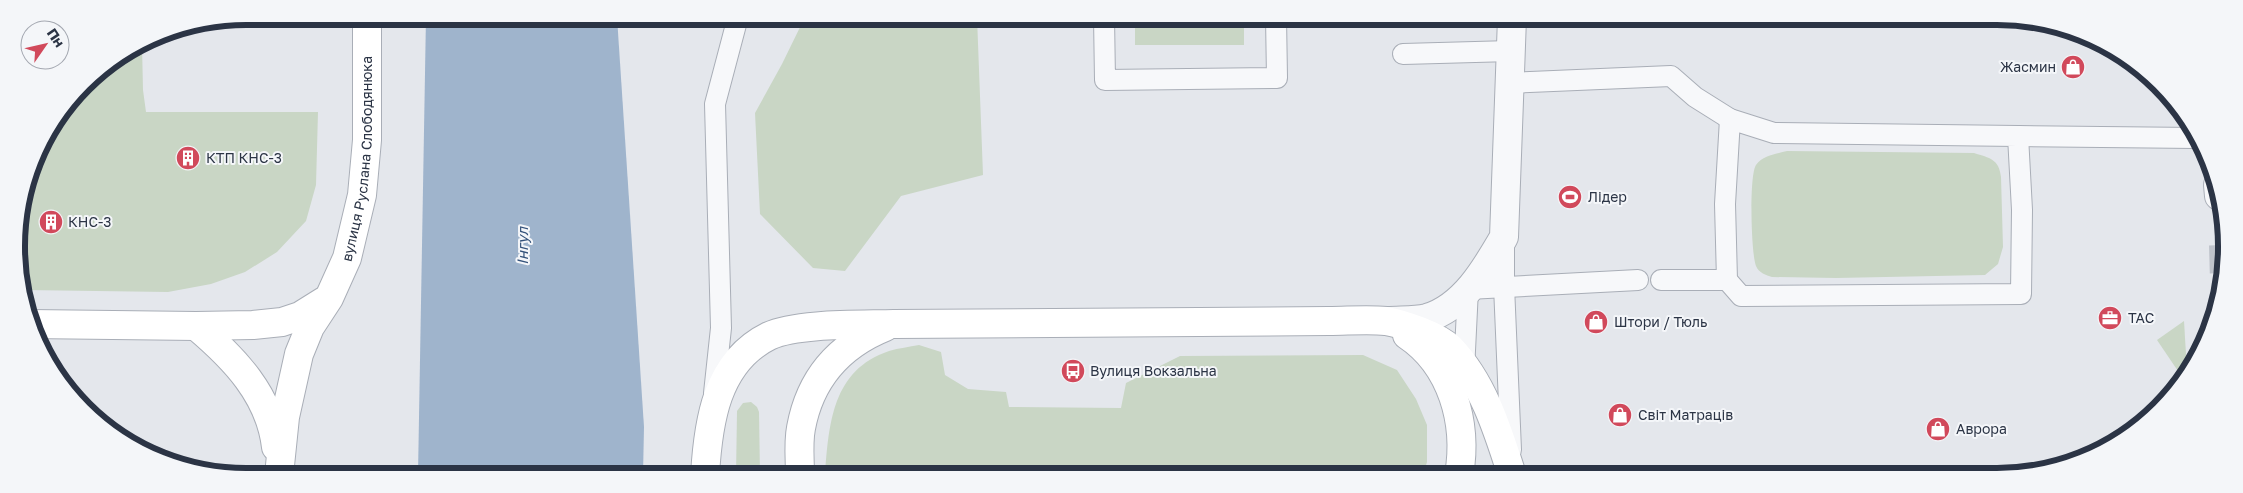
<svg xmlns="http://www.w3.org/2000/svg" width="2243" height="493" viewBox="0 0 2243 493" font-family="'Golos Text',sans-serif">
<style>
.green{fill:#c9d6c5}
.water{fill:#9fb4cc}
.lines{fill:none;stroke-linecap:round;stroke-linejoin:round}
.minor-tunnel{stroke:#bfc3cb;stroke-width:28;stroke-dasharray:28 14;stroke-linecap:butt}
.service-casing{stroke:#a9aeb7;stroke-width:22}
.minor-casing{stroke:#a9aeb7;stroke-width:30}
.secondary-casing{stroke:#a9aeb7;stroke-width:30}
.service{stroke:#f7f8fa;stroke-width:20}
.minor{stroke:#f7f8fa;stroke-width:28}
.secondary{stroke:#fff;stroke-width:28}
.labels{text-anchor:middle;stroke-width:4;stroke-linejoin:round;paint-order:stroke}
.poi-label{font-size:14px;fill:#2b3445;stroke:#f4f6f9;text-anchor:start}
.street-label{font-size:14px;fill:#2b3445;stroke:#f4f6f9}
.water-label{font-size:15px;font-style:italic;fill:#34527a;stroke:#f4f6f9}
.rim{fill:none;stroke:#2b3445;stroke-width:6}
</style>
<rect width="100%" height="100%" fill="#e4e7ec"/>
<g class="green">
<polygon points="805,17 977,17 983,175 901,196 845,271 813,268 760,214 755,113 782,64"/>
<rect x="1135" y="17" width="109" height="28"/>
<polygon points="142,45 143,90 146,112 318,112 316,185 306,221 277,252 245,272 211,284 168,292 24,290 17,232 34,158 84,83"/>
<path d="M1787,151L1974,153C1990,158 1999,159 2001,177L2003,247L1998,264L1985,275L1836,278L1772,277C1766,275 1759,273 1756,266C1751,254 1749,175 1756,165C1763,155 1776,154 1787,151Z"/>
<polygon points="2184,321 2187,371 2182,377 2157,340"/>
<path d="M919,345L941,352L945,375L968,389L1006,392L1009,407L1121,408L1126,383L1180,356L1363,355L1397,370L1416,399L1427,425V462L1423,475H896V468L865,475H825C829,424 832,370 889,351C899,348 909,347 919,345Z"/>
<polygon points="751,402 757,407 759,412 760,475 736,475 737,411 743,403"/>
<polygon points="1731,473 1731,475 1627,475 1627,474"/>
</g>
<polygon class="water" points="426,16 617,17 644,427 643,475 418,475"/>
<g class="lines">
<polyline class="minor-tunnel" points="2223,245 2224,280"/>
<g class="service-casing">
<g id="service">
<polyline points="1104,17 1105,80 1277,78 1276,17"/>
<polyline points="1403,54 1511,51"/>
<polyline points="1509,83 1671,76 1695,97 1730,119"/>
<polyline points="2018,136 2195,138"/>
<polyline points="1504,237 1504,286 1511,450"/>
<polyline points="1661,280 1727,280 1725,204 1730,119 1774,133 2018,136 2022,210 2021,294 1741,296 1727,280"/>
<polyline points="1464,371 1468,289 1638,280"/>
<polyline points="714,393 721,328 715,104 738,17"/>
</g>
</g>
<g class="minor-casing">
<g id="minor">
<polyline points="2218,185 2219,196"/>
<path d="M1388,321C1400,320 1415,321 1427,318C1464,307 1486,268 1504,237L1512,18"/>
</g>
</g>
<g class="secondary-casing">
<g id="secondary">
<polyline points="30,324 196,326 253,325 282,322 300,316 324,301"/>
<path d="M196,326C234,358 270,395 276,447"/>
<path d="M1407,335C1452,365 1468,423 1459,475"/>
<path id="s1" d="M279,475L285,417L299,354L310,327L329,298L347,258L362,195L367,140V16"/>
<path d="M705,475C708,423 716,362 769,336C797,323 861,325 894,324L1329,321C1347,321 1368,319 1386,321C1403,324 1438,336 1450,348C1483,382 1498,431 1512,475"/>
<path d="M800,475C800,460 798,443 801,428C810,379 838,346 885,327"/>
</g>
</g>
<use href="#service" class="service"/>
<use href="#minor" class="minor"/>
<use href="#secondary" class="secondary"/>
</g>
<defs>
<g id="shop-disc" transform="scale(1.25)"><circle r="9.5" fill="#d1495b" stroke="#f4f6f9"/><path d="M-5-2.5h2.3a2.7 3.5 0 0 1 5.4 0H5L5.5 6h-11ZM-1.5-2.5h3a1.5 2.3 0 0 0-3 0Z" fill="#fff"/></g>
<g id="building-disc" transform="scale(1.25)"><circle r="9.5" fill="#d1495b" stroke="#f4f6f9"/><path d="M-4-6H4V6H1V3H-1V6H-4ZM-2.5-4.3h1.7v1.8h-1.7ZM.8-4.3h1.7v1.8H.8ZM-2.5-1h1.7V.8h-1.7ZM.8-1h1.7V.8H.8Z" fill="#fff"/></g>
<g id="stadium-disc" transform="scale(1.25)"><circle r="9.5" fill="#d1495b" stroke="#f4f6f9"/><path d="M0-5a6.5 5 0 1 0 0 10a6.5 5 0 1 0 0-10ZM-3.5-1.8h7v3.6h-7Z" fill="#fff"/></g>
<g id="office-disc" transform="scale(1.25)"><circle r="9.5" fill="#d1495b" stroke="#f4f6f9"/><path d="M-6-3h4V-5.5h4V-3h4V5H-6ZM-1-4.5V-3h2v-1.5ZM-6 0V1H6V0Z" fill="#fff"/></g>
<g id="bus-disc" transform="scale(1.25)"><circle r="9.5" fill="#d1495b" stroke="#f4f6f9"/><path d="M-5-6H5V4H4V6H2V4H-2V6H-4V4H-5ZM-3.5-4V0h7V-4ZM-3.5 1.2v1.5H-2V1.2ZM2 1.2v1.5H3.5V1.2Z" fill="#fff"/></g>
</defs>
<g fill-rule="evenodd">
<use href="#shop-disc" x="2073" y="67"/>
<use href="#building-disc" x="188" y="158"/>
<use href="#stadium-disc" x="1570" y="197"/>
<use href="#building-disc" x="51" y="222"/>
<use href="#office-disc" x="2110" y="318"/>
<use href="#shop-disc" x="1596" y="322"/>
<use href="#bus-disc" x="1073" y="371"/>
<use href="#shop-disc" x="1620" y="415"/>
<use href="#shop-disc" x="1938" y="429"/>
</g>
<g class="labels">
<g class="poi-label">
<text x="2056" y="72" text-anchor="end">Жасмин</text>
<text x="206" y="163">КТП КНС-3</text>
<text x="1588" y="202">Лідер</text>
<text x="68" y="227">КНС-3</text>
<text x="2128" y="323">ТАС</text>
<text x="1614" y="327">Штори / Тюль</text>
<text x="1090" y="376">Вулиця Вокзальна</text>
<text x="1638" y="420">Світ Матраців</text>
<text x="1956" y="434">Аврора</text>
</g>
<g class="street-label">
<text dy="5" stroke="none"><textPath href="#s1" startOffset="331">вулиця Руслана Слободянюка</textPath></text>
</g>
<g class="water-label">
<text transform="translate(523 246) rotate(-90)" y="5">Інгул</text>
</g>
</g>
<path d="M0 0H2243V493H0ZM246 25H1997A221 221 0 0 1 2218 246V247A221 221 0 0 1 1997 468H246A221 221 0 0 1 25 247V246A221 221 0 0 1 246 25Z" fill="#f4f6f9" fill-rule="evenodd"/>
<path class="rim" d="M246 25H1997A221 221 0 0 1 2218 246V247A221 221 0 0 1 1997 468H246A221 221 0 0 1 25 247V246A221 221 0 0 1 246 25Z"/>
<g transform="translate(45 45) rotate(56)"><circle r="24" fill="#f4f6f9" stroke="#a4a8b1"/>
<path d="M0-4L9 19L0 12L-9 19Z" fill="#d1495b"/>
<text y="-8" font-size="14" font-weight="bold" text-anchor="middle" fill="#2b3445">Пн</text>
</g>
</svg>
